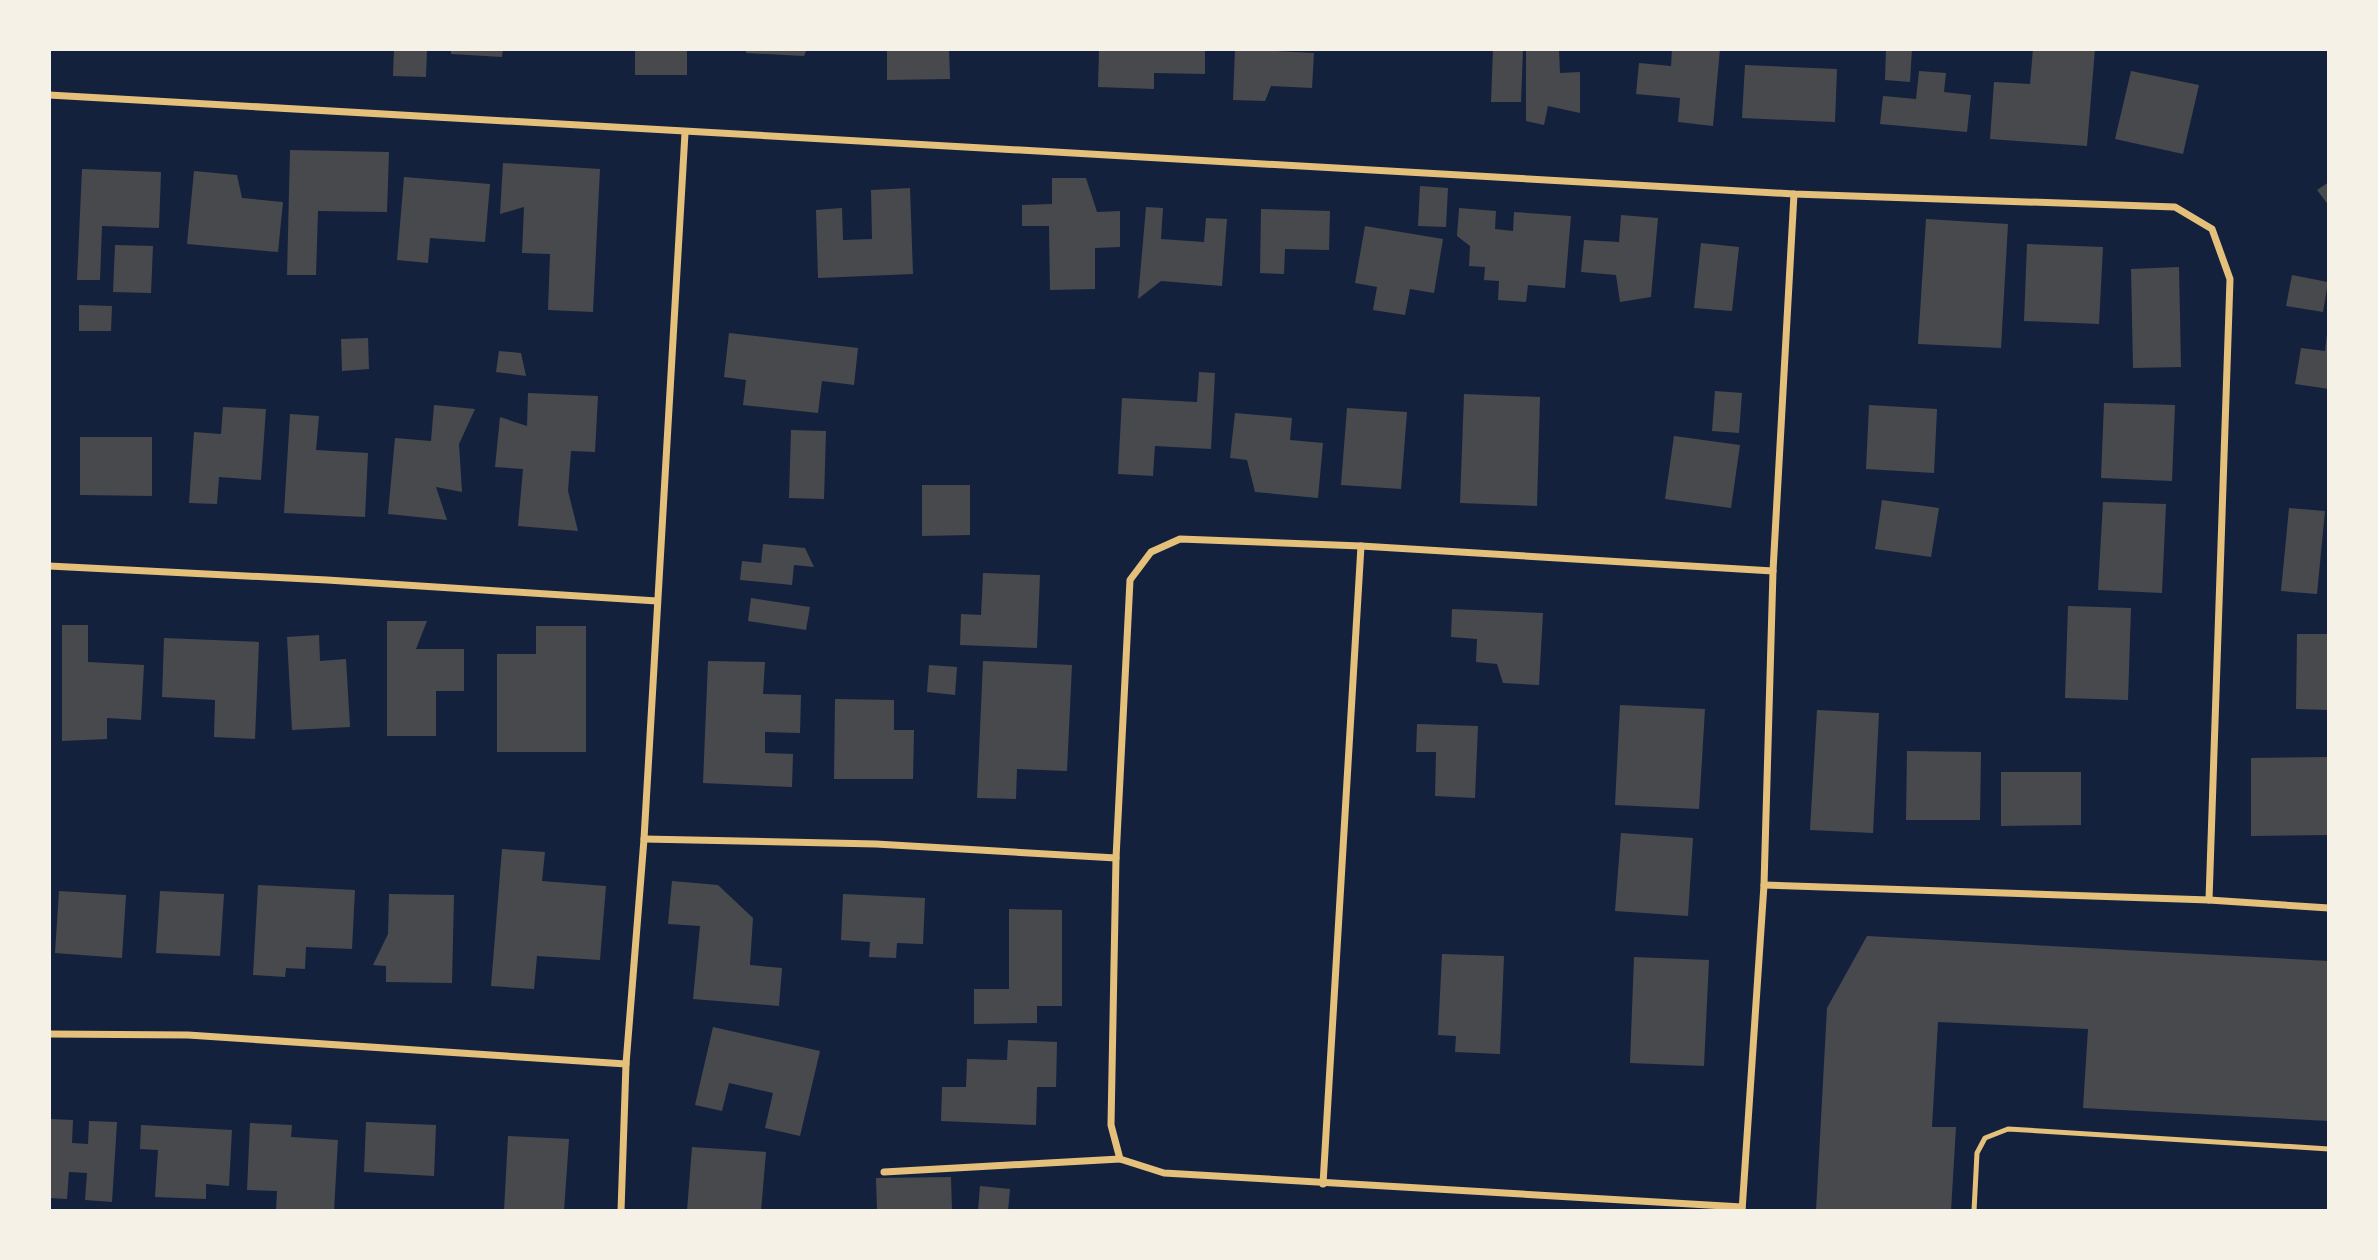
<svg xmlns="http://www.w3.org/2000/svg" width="2378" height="1260" viewBox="0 0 2378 1260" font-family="'Roboto Condensed',sans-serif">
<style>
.building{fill:#48494c}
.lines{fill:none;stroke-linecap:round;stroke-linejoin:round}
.service{stroke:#e5c07b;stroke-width:5}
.minor{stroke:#e5c07b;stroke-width:7}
</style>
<rect width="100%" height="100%" fill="#14213d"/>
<g class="building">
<polygon points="394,49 427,49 426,77 393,76"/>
<polygon points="451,49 503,49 502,57 451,54"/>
<rect x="635" y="49" width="52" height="26"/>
<polygon points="746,49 807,49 804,56 746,53"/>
<polygon points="887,49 949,49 950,79 887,80"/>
<polygon points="1099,49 1205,49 1205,74 1154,73 1154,89 1098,87"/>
<polygon points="1235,49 1314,53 1312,88 1271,86 1265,101 1233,100"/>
<polygon points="1493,49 1523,49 1521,102 1491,102"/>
<polygon points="1526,49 1559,49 1560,73 1580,72 1580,113 1548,106 1544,125 1526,121"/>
<polygon points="1672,49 1720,49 1713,126 1678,122 1680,98 1636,94 1639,63 1671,66"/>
<polygon points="1886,49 1912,49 1910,82 1885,80"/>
<polygon points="2033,49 2095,49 2087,146 1990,139 1994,82 2030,84"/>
<polygon points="1745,65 1837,69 1835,122 1742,118"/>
<polygon points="1919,71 1946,73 1944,92 1971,95 1967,132 1880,124 1883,96 1916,99"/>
<polygon points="2131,71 2199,85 2183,154 2115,139"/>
<polygon points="290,150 389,152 387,212 318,211 316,275 287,275"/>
<polygon points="503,163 600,169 593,312 548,310 550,254 522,253 524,207 500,214"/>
<polygon points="82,169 161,172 159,228 102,226 100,280 77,280"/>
<polygon points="194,171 237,175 242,198 283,202 278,252 187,244"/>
<polygon points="404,177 490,184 485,242 430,238 428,263 397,260"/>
<polygon points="1052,178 1086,178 1097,212 1120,211 1120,247 1095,248 1095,289 1050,290 1049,226 1022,226 1022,205 1052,204"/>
<polygon points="2329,182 2329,206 2317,190"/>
<polygon points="1420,186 1448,188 1446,227 1418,226"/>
<polygon points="910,188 913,274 818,278 816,210 842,208 843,240 872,239 871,190"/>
<polygon points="1146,207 1163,208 1161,239 1204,242 1206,218 1227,219 1222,286 1161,281 1138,299"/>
<polygon points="1459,208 1496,211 1495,229 1513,231 1514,212 1571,216 1565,288 1528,285 1526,302 1498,300 1499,281 1484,280 1485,267 1469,266 1470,246 1457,236"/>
<polygon points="1261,209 1330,211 1329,250 1285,249 1284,274 1260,273"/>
<polygon points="1621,215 1658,218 1651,297 1620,302 1616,275 1581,272 1584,240 1619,242"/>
<polygon points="1926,219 2008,224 2001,348 1918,344"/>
<polygon points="1365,226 1443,239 1434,293 1410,289 1405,315 1373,310 1377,287 1355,283"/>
<polygon points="1701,243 1739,247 1732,311 1694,308"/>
<polygon points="2027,244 2103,247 2099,324 2024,321"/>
<polygon points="115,245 153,246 151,293 113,292"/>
<polygon points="2179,267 2181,367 2133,368 2131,269"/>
<polygon points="2292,275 2328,282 2323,312 2286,306"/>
<polygon points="79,305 112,306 111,331 79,331"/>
<polygon points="729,333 858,348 854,385 822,381 818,413 743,405 746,380 724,377"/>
<polygon points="2327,334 2329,389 2295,384 2301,348 2325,351"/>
<polygon points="368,338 369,369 342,371 341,339"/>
<polygon points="499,351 521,353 526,376 496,372"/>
<polygon points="1199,372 1215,373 1211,449 1155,446 1153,476 1118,474 1122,398 1197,402"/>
<polygon points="1715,391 1742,393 1739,433 1712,431"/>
<polygon points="528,393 598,396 595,452 571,451 568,491 578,531 518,526 523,469 495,467 500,417 527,426"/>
<polygon points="1464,394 1540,397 1537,506 1460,503"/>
<polygon points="2104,403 2175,405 2172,481 2101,478"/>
<polygon points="434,405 475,409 459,444 462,492 436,487 447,520 388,514 395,438 431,441"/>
<polygon points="1869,405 1937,409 1934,473 1866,469"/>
<polygon points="223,407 266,409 261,480 219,477 217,504 189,503 194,432 221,434"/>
<polygon points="1347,408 1407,412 1401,489 1341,485"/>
<polygon points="1235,413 1292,418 1290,440 1323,443 1318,498 1255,492 1247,460 1230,458"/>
<polygon points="290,414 319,416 316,450 368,453 365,517 284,513"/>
<polygon points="791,430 826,431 824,499 789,498"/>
<polygon points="1674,436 1740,445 1731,508 1665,499"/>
<polygon points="80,437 152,437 152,496 80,495"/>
<polygon points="922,485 970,485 970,535 922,536"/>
<polygon points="1882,500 1939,508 1931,557 1875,549"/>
<polygon points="2103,502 2166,504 2162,593 2098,590"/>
<polygon points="2289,508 2325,511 2317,594 2281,591"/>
<polygon points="763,544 805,548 814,567 794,565 792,585 740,580 742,561 761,563"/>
<polygon points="983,573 1040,575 1037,648 960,645 961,614 981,615"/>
<polygon points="751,598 810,607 806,630 748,621"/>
<polygon points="2068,606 2131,608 2128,700 2065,698"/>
<polygon points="1452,609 1543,613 1539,685 1503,683 1497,664 1476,662 1477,639 1451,637"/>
<polygon points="387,621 427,621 416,649 464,649 464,691 436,691 436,736 387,736"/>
<polygon points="62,625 88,625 88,662 144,665 141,720 107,718 107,739 62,741"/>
<polygon points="536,626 586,626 586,752 497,752 497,654 536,654"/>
<polygon points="2297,634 2329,634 2329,710 2296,709"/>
<polygon points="319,635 320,661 346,659 350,727 292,730 287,637"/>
<polygon points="164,638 259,642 255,739 214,737 215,700 162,697"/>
<polygon points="708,661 765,662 763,694 801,695 800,733 765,732 765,753 793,754 792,787 703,783"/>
<polygon points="983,661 1072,665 1067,771 1017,769 1016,799 977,798"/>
<polygon points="929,665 957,667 955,695 927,692"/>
<polygon points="835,699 894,700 894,730 914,730 913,779 834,779"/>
<polygon points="1620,705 1705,709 1699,809 1615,805"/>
<polygon points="1817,710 1879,713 1873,833 1810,830"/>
<polygon points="1417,724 1478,726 1475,798 1435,796 1436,752 1416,752"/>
<polygon points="1907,751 1981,752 1980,820 1906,820"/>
<polygon points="2329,757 2329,835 2251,836 2251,758"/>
<polygon points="2001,772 2081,772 2081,825 2001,826"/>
<polygon points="1621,833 1693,838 1688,916 1615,911"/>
<polygon points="502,849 545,852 542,881 606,886 600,960 537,956 534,989 491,986"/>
<polygon points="672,881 718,885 753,918 750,965 782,968 779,1006 693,999 700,926 668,924"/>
<polygon points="258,885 355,890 352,949 306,947 305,969 286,968 285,977 253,975"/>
<polygon points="59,891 126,895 122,958 55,953"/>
<polygon points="160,891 224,894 220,956 156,953"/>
<polygon points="389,894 454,895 452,983 386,982 386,966 373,965 388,934"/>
<polygon points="843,894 925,898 923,944 897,943 896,958 869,957 870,942 841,940"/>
<polygon points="1009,909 1062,910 1062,1006 1037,1006 1037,1023 974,1024 974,989 1009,989"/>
<polygon points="1867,936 2329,961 2329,1121 2083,1108 2088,1029 1938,1022 1932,1127 1956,1127 1951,1211 1816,1211 1827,1008"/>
<polygon points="1442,954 1504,956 1500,1054 1455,1052 1456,1036 1438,1035"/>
<polygon points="1634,957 1709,960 1704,1066 1630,1063"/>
<polygon points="713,1027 820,1051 800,1136 765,1128 773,1093 729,1083 722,1111 695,1105"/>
<polygon points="1008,1040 1057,1042 1056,1087 1037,1087 1036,1125 941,1121 942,1087 966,1087 967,1059 1007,1060"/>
<polygon points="49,1119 73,1120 72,1143 88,1144 89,1121 117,1122 112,1202 85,1200 87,1173 69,1172 67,1199 49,1198"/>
<polygon points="366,1122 436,1125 434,1176 364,1172"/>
<polygon points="250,1123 292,1125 291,1137 338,1140 334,1211 276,1211 277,1191 247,1190"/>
<polygon points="141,1125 232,1130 229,1186 206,1184 206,1199 155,1197 158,1150 140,1149"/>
<polygon points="508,1136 569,1139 564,1211 504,1211"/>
<polygon points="692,1147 766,1152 761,1211 687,1211"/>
<polygon points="951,1177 952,1211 877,1211 876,1178"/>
<polygon points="980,1186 1010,1189 1008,1211 978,1211"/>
</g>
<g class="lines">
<polyline class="service" points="1974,1211 1977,1153 1985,1138 2008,1129 2329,1149"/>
<g class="minor">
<polyline points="49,95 1794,194 2175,207 2212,229 2230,279 2209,900"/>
<polyline points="49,566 327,580 657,601"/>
<polyline points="644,839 876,844 1116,858"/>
<polyline points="1764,885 2209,900 2329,908"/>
<polyline points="49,1034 188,1035 626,1064"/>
<polyline points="884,1172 1120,1159"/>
<polyline points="1323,1184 1361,546"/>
<polyline points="1742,1207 1164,1173 1120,1159 1111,1125 1116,858 1130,580 1151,552 1180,539 1361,546 1773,571"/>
<polyline points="621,1211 626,1064 644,839 685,133"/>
<polyline points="1742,1211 1764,885 1773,571 1794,194"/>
</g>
</g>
<rect width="2378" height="1260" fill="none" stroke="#f6f1e7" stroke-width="102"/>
</svg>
